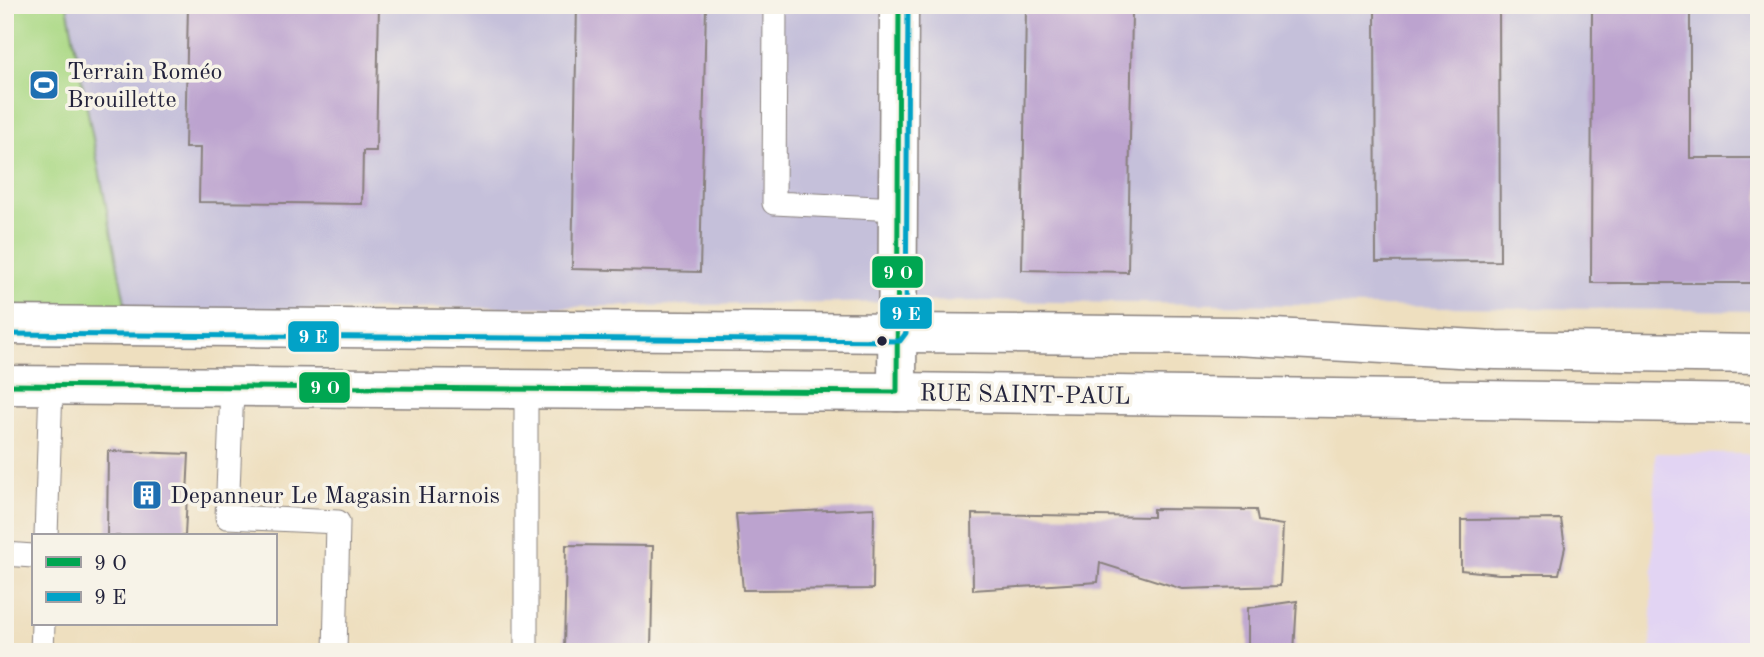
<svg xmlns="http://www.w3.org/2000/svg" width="1764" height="657" viewBox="0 0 1764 657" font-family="'Old Standard TT',serif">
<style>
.built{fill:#e2d4f3}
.industrial{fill:#c5c0da}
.green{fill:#acd986;stroke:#677e60;stroke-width:2}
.building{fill:#bca3cf}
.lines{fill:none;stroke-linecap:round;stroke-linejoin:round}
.lane-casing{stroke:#88807d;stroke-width:25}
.street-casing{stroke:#88807d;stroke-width:41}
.secondary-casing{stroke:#88807d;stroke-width:41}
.lane{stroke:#fff;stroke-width:23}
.street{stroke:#fff;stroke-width:38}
.secondary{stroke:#fff;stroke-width:38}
.bus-1-casing{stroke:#f7f3e8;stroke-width:10}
.bus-2-casing{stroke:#f7f3e8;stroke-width:10}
.bus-1{stroke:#00a651;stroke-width:5}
.bus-2{stroke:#02a2c7;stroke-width:5}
.bus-dot{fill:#22223b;stroke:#f7f3e8;stroke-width:2.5}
.labels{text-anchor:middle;stroke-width:7;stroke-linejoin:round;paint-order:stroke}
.poi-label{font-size:24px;fill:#22223b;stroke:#f7f3e8;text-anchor:start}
.street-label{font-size:24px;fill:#22223b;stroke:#f7f3e8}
.line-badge{stroke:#f7f3e8;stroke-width:2.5}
.badge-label{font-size:19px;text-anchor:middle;font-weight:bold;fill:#fff}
</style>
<rect width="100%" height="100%" fill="#f7f3e8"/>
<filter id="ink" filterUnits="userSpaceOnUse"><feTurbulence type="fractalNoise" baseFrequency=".0143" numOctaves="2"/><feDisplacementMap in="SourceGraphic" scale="14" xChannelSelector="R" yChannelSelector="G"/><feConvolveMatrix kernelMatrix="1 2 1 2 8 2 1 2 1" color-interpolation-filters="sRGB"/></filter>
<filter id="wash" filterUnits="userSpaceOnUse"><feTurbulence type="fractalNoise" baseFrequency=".00686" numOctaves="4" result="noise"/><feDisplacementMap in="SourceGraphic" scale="28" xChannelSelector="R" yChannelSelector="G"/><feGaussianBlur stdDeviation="1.57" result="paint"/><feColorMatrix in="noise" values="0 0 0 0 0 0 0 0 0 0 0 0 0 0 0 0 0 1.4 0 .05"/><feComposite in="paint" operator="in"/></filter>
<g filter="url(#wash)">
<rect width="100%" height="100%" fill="#eedfbf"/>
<polygon class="built" points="1655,453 1759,454 1759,652 1651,652"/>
<polygon class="industrial" points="67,5 1759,5 1759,311 982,301 127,313"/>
<polygon class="green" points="5,5 67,5 127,313 5,312"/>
<g id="blocks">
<g class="building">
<polygon points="188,5 379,5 376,151 363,151 362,204 199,202 200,148 185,148"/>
<polygon points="577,5 706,5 700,272 572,269"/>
<polygon points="1375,5 1499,5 1500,261 1376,262"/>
<polygon points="1592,5 1690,5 1690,158 1759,158 1759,283 1591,283"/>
<polygon points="1026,7 1132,9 1128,272 1022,270"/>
<polygon points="108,451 189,454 185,536 107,536"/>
<polygon points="874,508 873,589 743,590 736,514"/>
<polygon points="1153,509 1256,510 1258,521 1283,525 1280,586 1182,589 1100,563 1098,582 973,590 972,514 1153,517"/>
<polygon points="1561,519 1565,547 1559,574 1499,574 1461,570 1461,520"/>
<polygon points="566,545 653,546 651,652 564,652"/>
<polygon points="1297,601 1294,652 1248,652 1248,608"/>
</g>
</g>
</g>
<g filter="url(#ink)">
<use href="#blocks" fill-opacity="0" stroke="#88807d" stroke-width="2"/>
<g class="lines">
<g class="lane-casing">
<g id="lane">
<polyline points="775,5 774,203 898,209"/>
<polyline points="232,387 227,517 338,522 335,652"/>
<polyline points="526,388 526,652"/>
<polyline points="46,536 51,386"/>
<polyline points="5,554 33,556"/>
<polyline points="42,652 43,624"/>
</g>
</g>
<g class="street-casing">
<polyline id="street" points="897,392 899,5"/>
</g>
<g class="secondary-casing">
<g id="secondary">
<polyline points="5,325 1236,336 1496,350 1759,354"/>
<polyline points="5,385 897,392 1759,404"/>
</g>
</g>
<use href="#lane" class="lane"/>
<use href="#street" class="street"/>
<use href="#secondary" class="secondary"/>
<g class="bus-1-casing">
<polyline id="bus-1" points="5,385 897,392 899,5"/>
</g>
<g class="bus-2-casing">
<polyline id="bus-2" points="5,334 900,341 906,333 908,5"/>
</g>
<use href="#bus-1" class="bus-1"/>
<use href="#bus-2" class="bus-2"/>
</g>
</g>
<defs>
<g id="stadium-square" transform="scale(1.575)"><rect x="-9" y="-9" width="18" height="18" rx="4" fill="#1f6fb2" stroke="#f7f3e8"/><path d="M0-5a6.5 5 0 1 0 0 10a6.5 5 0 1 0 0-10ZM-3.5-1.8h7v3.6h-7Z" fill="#fff"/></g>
<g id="building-square" transform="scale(1.575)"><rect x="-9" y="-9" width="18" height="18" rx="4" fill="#1f6fb2" stroke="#f7f3e8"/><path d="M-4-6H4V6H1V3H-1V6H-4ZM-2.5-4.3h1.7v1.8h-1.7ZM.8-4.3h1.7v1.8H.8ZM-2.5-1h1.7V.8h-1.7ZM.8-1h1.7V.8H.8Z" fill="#fff"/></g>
</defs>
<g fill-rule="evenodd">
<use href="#stadium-square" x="44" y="85"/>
<use href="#building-square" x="147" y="495"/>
</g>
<circle class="bus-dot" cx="882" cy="341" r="6"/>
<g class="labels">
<g class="poi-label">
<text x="67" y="79">Terrain Roméo<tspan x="67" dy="28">Brouillette</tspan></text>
<text x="170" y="503">Depanneur Le Magasin Harnois</text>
</g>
<g class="street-label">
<text transform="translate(1025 394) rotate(1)" y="8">RUE SAINT-PAUL</text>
</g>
</g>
<g class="line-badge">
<rect x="871" y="255" width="53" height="34" rx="7" fill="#00a651"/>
<rect x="879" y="296" width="54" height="34" rx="7" fill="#02a2c7"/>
<rect x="287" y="320" width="53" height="33" rx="7" fill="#02a2c7"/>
<rect x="298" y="371" width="53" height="33" rx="7" fill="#00a651"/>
</g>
<g class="badge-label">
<text x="898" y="279">9 O</text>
<text x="906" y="320">9 E</text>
<text x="313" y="343">9 E</text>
<text x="325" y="394">9 O</text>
</g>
<rect width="1764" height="657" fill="none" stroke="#f7f3e8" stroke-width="28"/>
<rect x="32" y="534" width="245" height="91" fill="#f7f3e8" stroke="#a29fa3" stroke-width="2"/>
<rect x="46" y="557" width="35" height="10" fill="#00a651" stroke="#a29fa3" stroke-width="2"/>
<text x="94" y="570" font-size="21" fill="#22223b">9 O</text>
<rect x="46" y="592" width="35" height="10" fill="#02a2c7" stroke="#a29fa3" stroke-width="2"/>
<text x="94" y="604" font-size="21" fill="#22223b">9 E</text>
</svg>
